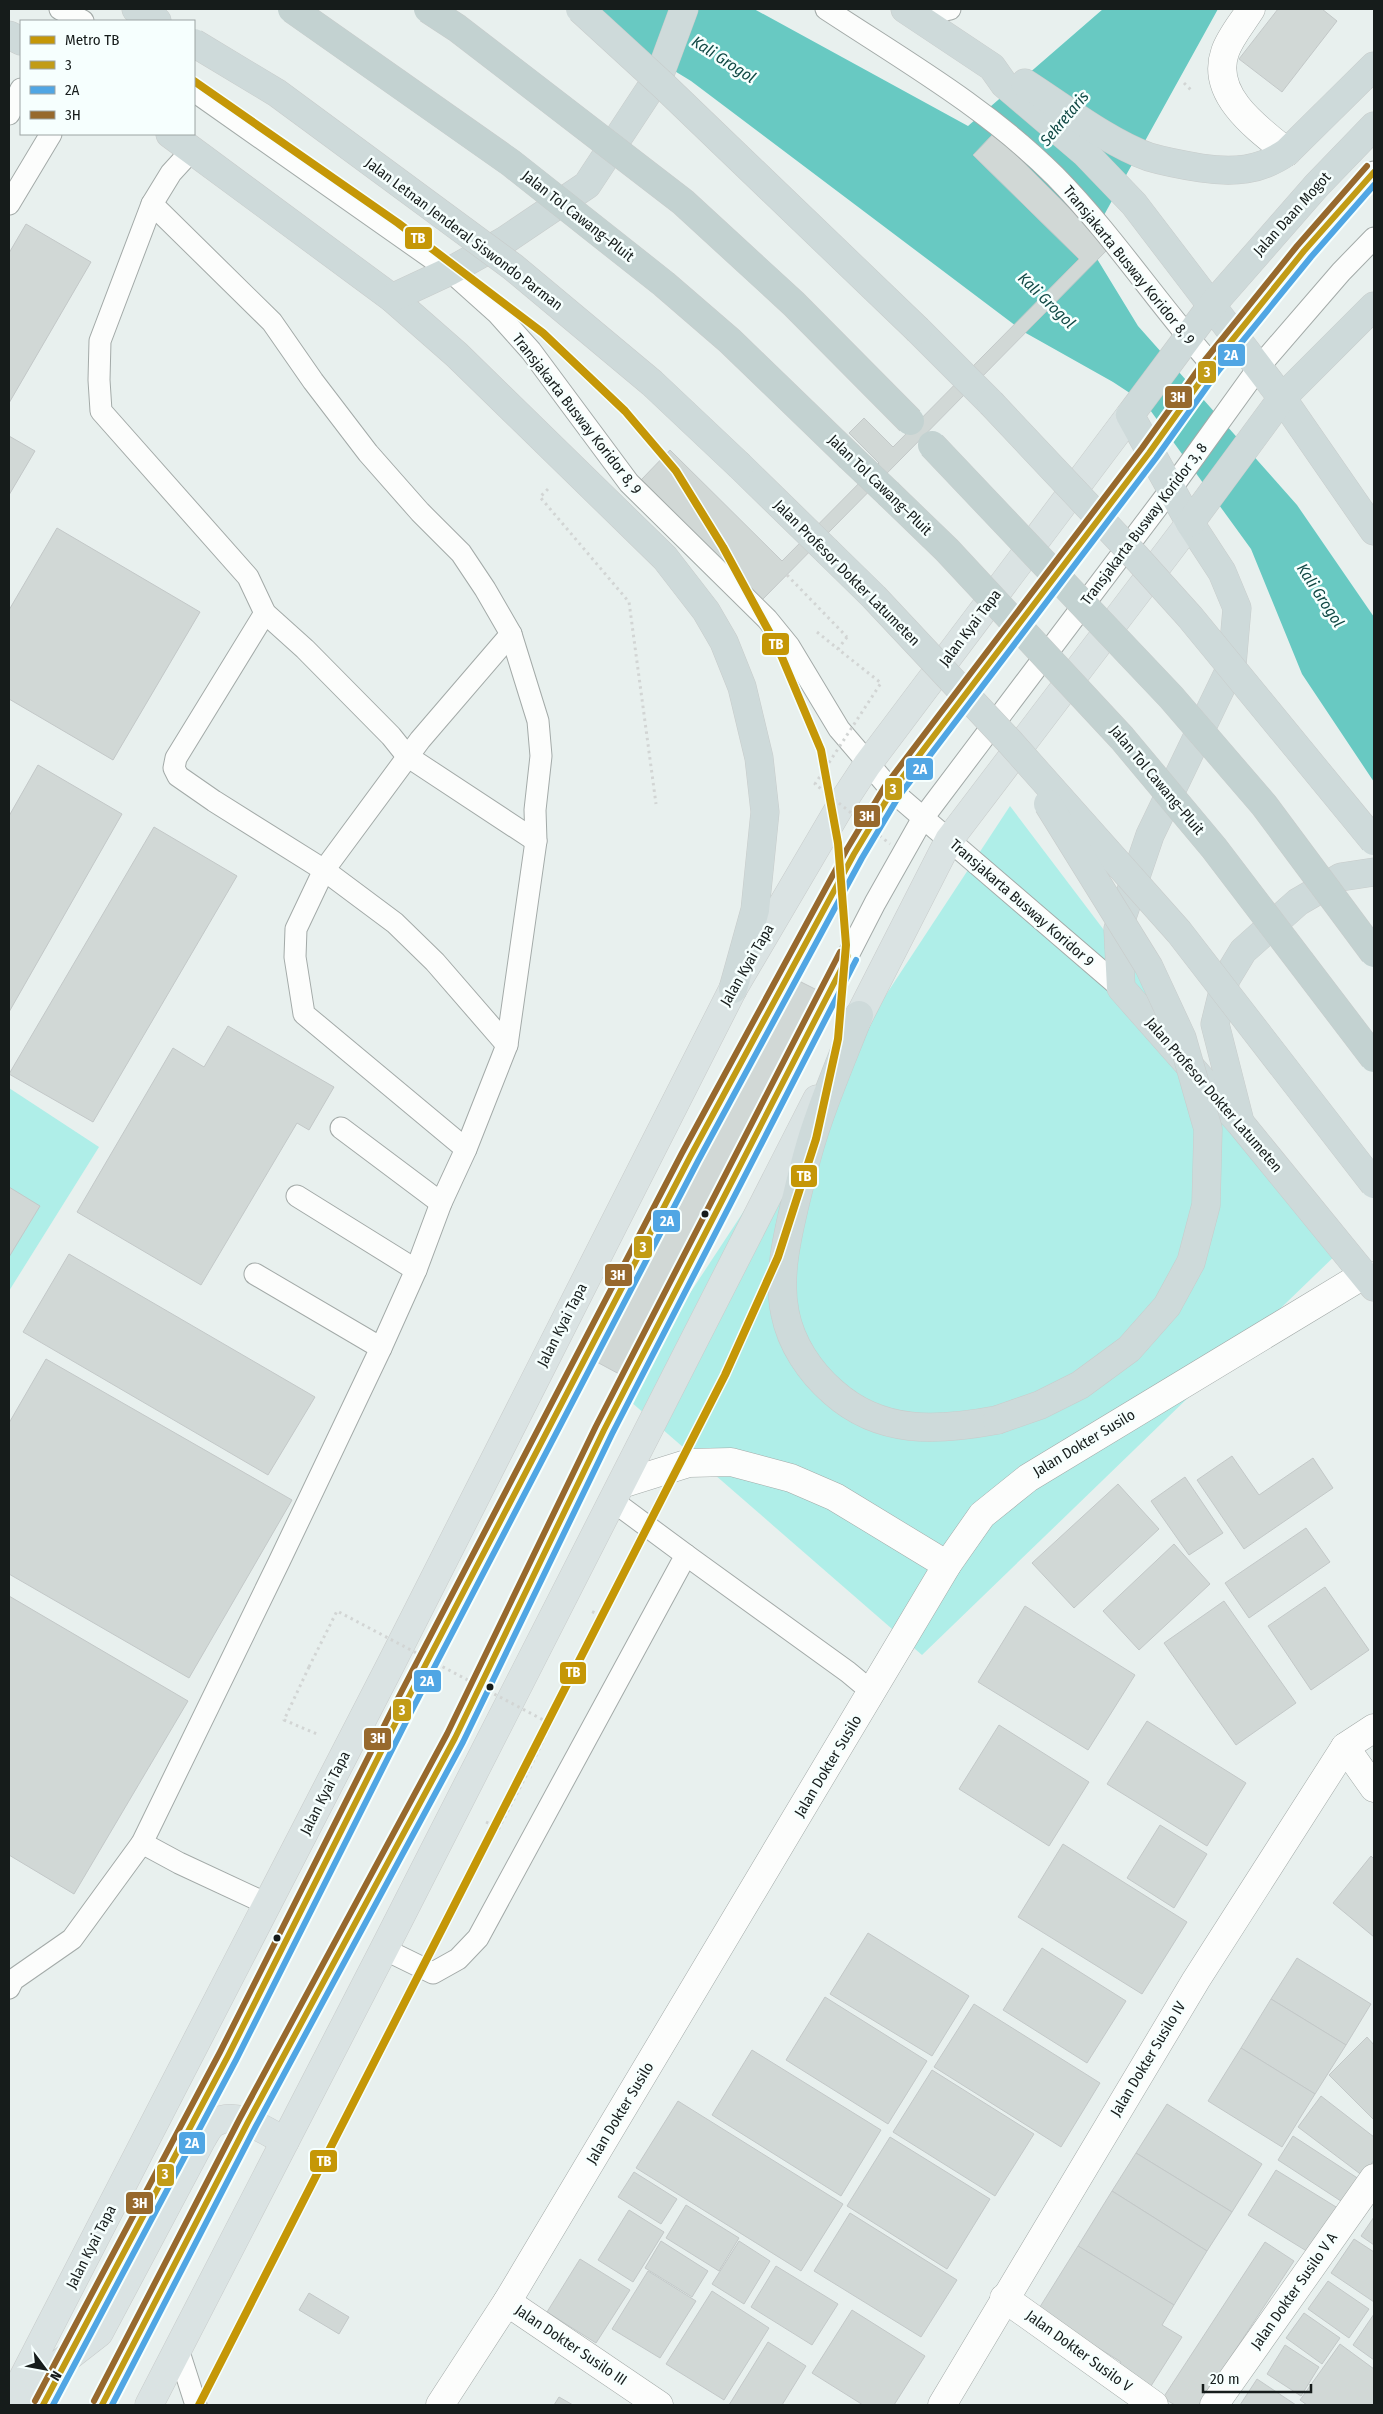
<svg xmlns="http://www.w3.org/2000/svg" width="1383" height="2414" viewBox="0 0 1383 2414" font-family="'Fira Sans Condensed',sans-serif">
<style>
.green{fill:#afeee8}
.water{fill:#68c9c2}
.building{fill:#d1d8d6;stroke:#c3c8c8}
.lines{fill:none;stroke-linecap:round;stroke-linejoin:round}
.service-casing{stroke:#a3aaa8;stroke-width:23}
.minor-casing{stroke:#a3aaa8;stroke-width:29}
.tertiary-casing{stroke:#a3aaa8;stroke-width:29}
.primary-casing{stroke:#c8cccb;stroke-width:29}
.trunk-casing{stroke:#c8cccb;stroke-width:29}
.motorway-casing{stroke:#c8cccb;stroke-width:29}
.path{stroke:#d2d5d4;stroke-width:3;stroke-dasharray:2.5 4;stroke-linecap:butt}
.service{stroke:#fcfdfc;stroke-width:21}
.minor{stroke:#fcfdfc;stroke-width:28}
.tertiary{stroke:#fcfdfc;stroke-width:28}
.primary{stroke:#dae3e3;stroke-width:28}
.trunk{stroke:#cedada;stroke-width:28}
.motorway{stroke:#c3d2d1;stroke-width:28}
.trunk-bridge-casing{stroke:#c8cccb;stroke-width:29;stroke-linecap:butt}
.motorway-bridge-casing{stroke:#c8cccb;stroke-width:29;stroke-linecap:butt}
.path-bridge{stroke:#d2d5d4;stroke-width:3;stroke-dasharray:2.5 4;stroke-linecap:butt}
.trunk-bridge{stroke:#cedada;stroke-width:28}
.motorway-bridge{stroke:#c3d2d1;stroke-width:28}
.bus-1-casing{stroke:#f6fffe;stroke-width:10}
.bus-2-casing{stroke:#f6fffe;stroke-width:10}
.bus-3-casing{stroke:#f6fffe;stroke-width:10}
.bus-1{stroke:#c29c16;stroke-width:6}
.bus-2{stroke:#50a6e4;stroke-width:6}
.bus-3{stroke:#97692d;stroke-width:6}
.metro-1-casing{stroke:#f6fffe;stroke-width:11}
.metro-1{stroke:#c59707;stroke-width:8}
.bus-dot{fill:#161c1b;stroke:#f6fffe;stroke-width:2}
.labels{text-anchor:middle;stroke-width:5;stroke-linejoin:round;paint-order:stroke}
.street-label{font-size:15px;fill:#161c1b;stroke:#f6fffe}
.water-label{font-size:16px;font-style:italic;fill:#114945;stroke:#f6fffe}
.line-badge{stroke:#f6fffe;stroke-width:2}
.badge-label{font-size:14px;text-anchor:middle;font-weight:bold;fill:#fff}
</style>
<rect width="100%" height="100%" fill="#e8f0ee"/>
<g class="green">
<polygon points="1010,806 1344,1247 922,1655 623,1395"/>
<polygon points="9,1088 99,1147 9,1291"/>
</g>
<polygon class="water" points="573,9 754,9 968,126 1103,9 1218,9 1088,244 1138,326 1297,505 1374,617 1374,782 1302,674 1251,549 1145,403 1113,382 1024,332 691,81"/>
<g class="building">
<polygon points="1278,9 1322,9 1337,21 1282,92 1239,59"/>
<polygon points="994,133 1109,248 762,600 641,480 670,450 782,561 879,463 849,433 864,418 893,447 1079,259 973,155"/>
<polygon points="26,224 91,262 9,403 9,253"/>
<polygon points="9,436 35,451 9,495"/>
<polygon points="57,528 200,612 113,760 9,699 9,610"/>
<polygon points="38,765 122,814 9,1012 9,816"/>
<polygon points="154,827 237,876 93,1122 9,1074"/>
<polygon points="797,980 823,993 621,1375 595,1361"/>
<polygon points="228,1026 334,1087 309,1130 297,1123 201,1285 77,1212 173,1048 204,1067"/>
<polygon points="9,1187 40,1206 9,1257"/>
<polygon points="69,1254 315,1397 268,1475 23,1332"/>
<polygon points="46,1359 292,1500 189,1678 9,1574 9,1423"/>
<polygon points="1232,1456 1259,1495 1313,1458 1333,1488 1244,1549 1197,1480"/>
<polygon points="1185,1477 1223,1533 1189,1555 1151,1501"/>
<polygon points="1118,1484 1159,1529 1074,1608 1032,1563"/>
<polygon points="1306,1528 1330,1562 1249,1618 1225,1583"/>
<polygon points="1174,1544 1210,1584 1139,1650 1103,1611"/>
<polygon points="1325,1587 1369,1650 1311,1690 1268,1626"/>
<polygon points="9,1596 188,1701 74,1894 9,1855"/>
<polygon points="1224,1601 1296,1703 1236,1745 1164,1643"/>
<polygon points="1025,1606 1135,1675 1088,1750 978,1682"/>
<polygon points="1147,1721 1246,1783 1207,1846 1107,1784"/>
<polygon points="999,1725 1089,1782 1049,1846 959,1789"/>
<polygon points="1160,1825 1207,1854 1174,1908 1127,1878"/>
<polygon points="1063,1844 1187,1922 1142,1994 1018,1917"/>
<polygon points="1371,1856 1374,1859 1374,1937 1333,1903"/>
<polygon points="868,1933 969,1996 932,2056 830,1994"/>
<polygon points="1042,1948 1126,2001 1087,2063 1003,2010"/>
<polygon points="1297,1958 1371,2004 1346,2045 1271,1999"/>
<polygon points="825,1997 927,2061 888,2124 786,2060"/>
<polygon points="1271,1999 1346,2045 1315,2094 1241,2048"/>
<polygon points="974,2004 1100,2083 1061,2147 934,2067"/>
<polygon points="1367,2037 1374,2045 1374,2120 1329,2075"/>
<polygon points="1241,2048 1315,2094 1282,2147 1208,2101"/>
<polygon points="752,2050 881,2130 841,2196 712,2115"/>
<polygon points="932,2070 1034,2134 995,2196 893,2132"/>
<polygon points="1321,2096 1374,2137 1374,2160 1363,2176 1298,2127"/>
<polygon points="678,2101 843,2204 801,2271 636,2168"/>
<polygon points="1167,2104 1262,2164 1232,2212 1136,2153"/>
<polygon points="1293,2136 1362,2181 1347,2205 1278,2160"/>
<polygon points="890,2137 990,2199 947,2269 847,2206"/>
<polygon points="1136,2153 1232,2212 1207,2251 1112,2191"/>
<polygon points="1276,2170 1341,2210 1313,2255 1248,2215"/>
<polygon points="634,2172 677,2199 661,2224 618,2197"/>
<polygon points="1112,2191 1207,2251 1174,2305 1078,2246"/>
<polygon points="686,2205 739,2238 719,2271 666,2238"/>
<polygon points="629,2210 664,2232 633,2282 598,2260"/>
<polygon points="850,2213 957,2280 921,2337 814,2271"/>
<polygon points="1374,2217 1374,2245 1361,2236"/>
<polygon points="1354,2239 1374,2252 1374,2302 1331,2273"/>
<polygon points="661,2241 708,2271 692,2297 645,2268"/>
<polygon points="739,2241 770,2261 744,2304 712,2284"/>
<polygon points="1265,2242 1294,2261 1199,2405 1175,2405 1163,2398"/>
<polygon points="1078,2246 1174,2305 1162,2325 1182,2337 1151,2386 1119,2366 1121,2362 1038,2310"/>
<polygon points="580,2259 630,2290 596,2343 547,2312"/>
<polygon points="776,2266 838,2304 812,2345 751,2307"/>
<polygon points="648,2271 696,2301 660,2358 612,2329"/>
<polygon points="1328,2281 1369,2309 1349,2338 1308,2309"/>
<polygon points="712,2291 769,2328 724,2400 666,2364"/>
<polygon points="309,2293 349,2317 339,2334 299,2310"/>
<polygon points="852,2310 925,2356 894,2405 863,2405 812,2373"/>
<polygon points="1304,2313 1340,2338 1322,2364 1286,2338"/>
<polygon points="1374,2314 1374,2360 1353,2345"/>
<polygon points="768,2342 806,2366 782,2405 729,2405"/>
<polygon points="1340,2344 1374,2369 1374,2405 1307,2405 1300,2400"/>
<polygon points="1285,2345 1319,2367 1301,2396 1267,2374"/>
<polygon points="1257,2379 1296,2405 1240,2405"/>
<polygon points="559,2397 573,2405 554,2405"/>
</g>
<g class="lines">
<g class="service-casing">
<g id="service">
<polyline points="60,9 83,21"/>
<path d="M826,9C905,61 987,108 1055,176C1112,234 1158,304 1212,365"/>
<polyline points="917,16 950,9"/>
<polyline points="194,91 450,271 498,314 531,351 629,483 767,619 789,646 839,729 892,791 1121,988"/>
<polyline points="9,114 21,89"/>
<polyline points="193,149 171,173 152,204 100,341 99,380 101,411 248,577 265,613 305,649 391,736 407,756 536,841"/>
<polyline points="9,204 51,134"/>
<polyline points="152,204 272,322 313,381 368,453 420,512 461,553 485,589 511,634 538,721 541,756 535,810 536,841 507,1045 466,1149 441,1203 416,1270 381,1348 255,1274"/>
<polyline points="265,613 176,758 174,768 178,776 214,801 324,870 395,923 435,962 507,1045"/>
<polyline points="341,1128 441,1203"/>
<polyline points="466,1149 304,1014 295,957 296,929 324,870 420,740 511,634"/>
<polyline points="297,1196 416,1270"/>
<polyline points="686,1555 848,1672 872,1692"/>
<polyline points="142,1843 179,1863 267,1904"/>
<polyline points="384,1949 433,1973 458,1959 478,1938 686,1555 613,1501"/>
<polyline points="9,1988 13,1980 72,1939 142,1843 279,1562 381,1348"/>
<polyline points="178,2349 196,2405"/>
<polyline points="43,2405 228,2056 403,1708 690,1157 854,854 892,791 1149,453 1212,365 1304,251 1374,172"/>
<polyline points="102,2405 248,2122 455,1738 604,1430 875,903 923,818 1171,489 1259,367 1341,272 1374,238"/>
</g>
</g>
<g class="minor-casing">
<g id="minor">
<path d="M1251,9C1243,22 1230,37 1225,52C1210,95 1258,129 1287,152"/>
<polyline points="622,1484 689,1463 731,1462 791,1478 835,1497 947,1565"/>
<polyline points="1345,1747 1374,1788"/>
<polyline points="1004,2298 1154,2405"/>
<polyline points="507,2302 659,2405"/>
<polyline points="942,2405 1196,1980 1345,1747 1374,1728"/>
<polyline points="1214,2405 1374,2178"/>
</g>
</g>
<g class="tertiary-casing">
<polyline id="tertiary" points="440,2405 507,2302 947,1565 982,1515 1028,1478 1365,1274"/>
</g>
<g class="primary-casing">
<g id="primary">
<polyline points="849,1036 949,840 1190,523"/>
<path d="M18,2396L99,2333L202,2139C205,2134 209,2126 214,2123C236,2109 265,2131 285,2141"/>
<polyline points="9,2405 391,1664 733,989 844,800 867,765 1130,415"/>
<polyline points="149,2405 384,1949 817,1099"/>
</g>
</g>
<g class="trunk-casing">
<g id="trunk">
<polyline points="136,9 157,21"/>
<polyline points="905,9 992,67 1004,84 1085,153 1134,204 1282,398 1374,531"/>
<polyline points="9,35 21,41"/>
<path d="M1025,83C1061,106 1109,143 1149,157C1166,162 1183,165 1201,168C1233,173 1260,171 1287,152L1374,66"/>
<polyline points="1374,126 1317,185 1212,305 1130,415 1190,523 1222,572 1237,608 1232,665 1150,835 1118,929 1121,988 1241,1124 1374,1287"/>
<polyline points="170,134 392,298 457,355 665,558 706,611 724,642 742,687 759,758 765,812 755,910 733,989"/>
<polyline points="392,298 450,271 504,241 587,185 660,74 684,9"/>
<polyline points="918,330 991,403"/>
<polyline points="740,466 826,550"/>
<polyline points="1190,523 1282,398 1374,306"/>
<path d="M859,1015C845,1051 829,1088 817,1124C807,1152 801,1180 794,1208C786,1242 778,1279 785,1313C791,1344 810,1372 833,1392C881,1435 938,1431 997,1420"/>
<polyline points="1239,1118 1215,1024 1226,979 1243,951 1298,902 1341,877 1374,872"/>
</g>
</g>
<g class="motorway-casing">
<polyline id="motorway" points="850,457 888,493"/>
</g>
<g class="path">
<polyline points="1184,83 1192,91"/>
<polyline points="548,489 540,497 629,602 656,804"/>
<polyline points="787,575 847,637"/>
<polyline points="817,632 838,649"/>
<polyline points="309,1667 284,1720 317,1734"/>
<polyline points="551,1724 604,1617 591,1611"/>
<polyline points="486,1822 499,1828 528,1772"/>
</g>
<use href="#service" class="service"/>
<use href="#minor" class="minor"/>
<use href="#tertiary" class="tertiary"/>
<use href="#primary" class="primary"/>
<use href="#trunk" class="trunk"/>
<use href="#motorway" class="motorway"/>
<g class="trunk-bridge-casing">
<g id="trunk-bridge">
<polyline points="580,9 664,86 918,330"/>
<polyline points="194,43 277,93 513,267 652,383 740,466"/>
<polyline points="991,403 1136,557 1190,617 1374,841"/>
<polyline points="826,550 874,597 1009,741 1179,932 1374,1184"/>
<polyline points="997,1420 1040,1405 1080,1385 1129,1349 1167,1306 1191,1262 1206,1205 1208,1129 1182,1038 1149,967 1048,804"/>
</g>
</g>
<g class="motorway-bridge-casing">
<g id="motorway-bridge">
<polyline points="292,9 511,163 664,284 730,341 850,457"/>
<polyline points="428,9 457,28 683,202 794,304 910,421"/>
<polyline points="932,445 1171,697 1264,805 1374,953"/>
<polyline points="888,493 947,550 1122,738 1214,848 1374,1058"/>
</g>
</g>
<g class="path-bridge">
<polyline points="847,637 838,649 881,683 815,784 890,844"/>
<polyline points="309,1667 337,1611 551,1724 528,1772"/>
</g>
<use href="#trunk-bridge" class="trunk-bridge"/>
<use href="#motorway-bridge" class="motorway-bridge"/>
<g class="bus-1-casing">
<g id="bus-1">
<polyline points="43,2405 228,2056 403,1708 690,1157 854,854 892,791 1149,453 1212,365 1304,251 1374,172"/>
<polyline points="102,2405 248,2122 455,1738 604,1430 848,956"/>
</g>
</g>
<g class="bus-2-casing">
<g id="bus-2">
<polyline points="53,2405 236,2060 411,1712 698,1161 862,858 899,796 1156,458 1219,370 1311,257 1374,185"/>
<polyline points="112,2405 256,2126 463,1742 612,1434 856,960"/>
</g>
</g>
<g class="bus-3-casing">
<g id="bus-3">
<polyline points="35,2401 220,2052 395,1704 682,1153 847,849 885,786 1142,448 1205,360 1297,246 1367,166"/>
<polyline points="94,2401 240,2118 447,1734 596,1426 840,952"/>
</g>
</g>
<use href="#bus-1" class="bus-1"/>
<use href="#bus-2" class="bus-2"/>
<use href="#bus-3" class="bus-3"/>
<g class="metro-1-casing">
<polyline id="metro-1" points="194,81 398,223 543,333 625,411 676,471 723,547 778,648 821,750 838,843 846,945 838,1039 816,1139 778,1257 725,1375 199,2405"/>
</g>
<use href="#metro-1" class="metro-1"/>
</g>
<g class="bus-dot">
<circle cx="705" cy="1214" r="4.5"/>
<circle cx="490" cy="1687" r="4.5"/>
<circle cx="277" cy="1938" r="4.5"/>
</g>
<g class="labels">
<g class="street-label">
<text transform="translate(1292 214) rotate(-48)" y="5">Jalan Daan Mogot</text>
<text transform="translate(578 216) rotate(38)" y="5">Jalan Tol Cawang–Pluit</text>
<text transform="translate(464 234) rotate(37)" y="5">Jalan Letnan Jenderal Siswondo Parman</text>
<text transform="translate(1129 265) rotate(51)" y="5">Transjakarta Busway Koridor 8, 9</text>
<text transform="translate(577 414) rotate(52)" y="5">Transjakarta Busway Koridor 8, 9</text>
<text transform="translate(880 485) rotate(44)" y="5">Jalan Tol Cawang–Pluit</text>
<text transform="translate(1144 524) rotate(-53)" y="5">Transjakarta Busway Koridor 3, 8</text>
<text transform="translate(847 573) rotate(45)" y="5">Jalan Profesor Dokter Latumeten</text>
<text transform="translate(970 628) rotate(-53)" y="5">Jalan Kyai Tapa</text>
<text transform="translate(1157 780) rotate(50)" y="5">Jalan Tol Cawang–Pluit</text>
<text transform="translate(1022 903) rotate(41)" y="5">Transjakarta Busway Koridor 9</text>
<text transform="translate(747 965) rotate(-60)" y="5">Jalan Kyai Tapa</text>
<text transform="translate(1214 1095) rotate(49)" y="5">Jalan Profesor Dokter Latumeten</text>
<text transform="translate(562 1325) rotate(-63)" y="5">Jalan Kyai Tapa</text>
<text transform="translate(1084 1443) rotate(-31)" y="5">Jalan Dokter Susilo</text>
<text transform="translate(828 1766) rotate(-59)" y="5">Jalan Dokter Susilo</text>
<text transform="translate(325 1793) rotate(-63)" y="5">Jalan Kyai Tapa</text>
<text transform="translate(1148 2059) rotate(-59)" y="5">Jalan Dokter Susilo IV</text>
<text transform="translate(620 2113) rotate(-59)" y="5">Jalan Dokter Susilo</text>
<text transform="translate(91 2247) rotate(-63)" y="5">Jalan Kyai Tapa</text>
<text transform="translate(1294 2291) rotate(-55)" y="5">Jalan Dokter Susilo V A</text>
<text transform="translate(571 2345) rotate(34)" y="5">Jalan Dokter Susilo III</text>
<text transform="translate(1079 2351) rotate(36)" y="5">Jalan Dokter Susilo V</text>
</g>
<g class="water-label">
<text transform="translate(724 59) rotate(33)" y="6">Kali Grogol</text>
<text transform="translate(1064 118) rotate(-50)" y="6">Sekretaris</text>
<text transform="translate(1047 300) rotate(44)" y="6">Kali Grogol</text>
<text transform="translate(1321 595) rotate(57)" y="6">Kali Grogol</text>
</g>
</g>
<g class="line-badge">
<rect x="404" y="226" width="29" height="24" rx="5" fill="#c59707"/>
<rect x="1217" y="343" width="29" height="24" rx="5" fill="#50a6e4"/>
<rect x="1197" y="360" width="20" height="24" rx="5" fill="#c29c16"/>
<rect x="1164" y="385" width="29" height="24" rx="5" fill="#97692d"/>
<rect x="761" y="632" width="29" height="24" rx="5" fill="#c59707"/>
<rect x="905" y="757" width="29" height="24" rx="5" fill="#50a6e4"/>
<rect x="884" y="777" width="19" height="24" rx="5" fill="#c29c16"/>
<rect x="853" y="804" width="28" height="24" rx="5" fill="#97692d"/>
<rect x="790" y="1164" width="28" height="24" rx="5" fill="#c59707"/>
<rect x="652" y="1209" width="29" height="24" rx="5" fill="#50a6e4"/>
<rect x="633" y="1235" width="20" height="24" rx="5" fill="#c29c16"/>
<rect x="604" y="1263" width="29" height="24" rx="5" fill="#97692d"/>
<rect x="559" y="1661" width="28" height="24" rx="5" fill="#c59707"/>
<rect x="413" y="1669" width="29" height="24" rx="5" fill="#50a6e4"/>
<rect x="392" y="1698" width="20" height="24" rx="5" fill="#c29c16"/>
<rect x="363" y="1727" width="29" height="24" rx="5" fill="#97692d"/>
<rect x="178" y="2131" width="28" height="24" rx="5" fill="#50a6e4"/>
<rect x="309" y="2149" width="29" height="24" rx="5" fill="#c59707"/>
<rect x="156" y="2163" width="19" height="24" rx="5" fill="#c29c16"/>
<rect x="125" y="2191" width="29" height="24" rx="5" fill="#97692d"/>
</g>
<g class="badge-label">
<text x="418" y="243">TB</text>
<text x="1231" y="360">2A</text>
<text x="1207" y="377">3</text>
<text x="1178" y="402">3H</text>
<text x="776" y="649">TB</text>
<text x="920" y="774">2A</text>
<text x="893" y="794">3</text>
<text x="867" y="821">3H</text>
<text x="804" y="1181">TB</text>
<text x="667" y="1226">2A</text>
<text x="643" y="1252">3</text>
<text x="618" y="1280">3H</text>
<text x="573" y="1677">TB</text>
<text x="427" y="1686">2A</text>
<text x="402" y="1715">3</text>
<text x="378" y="1743">3H</text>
<text x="192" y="2148">2A</text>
<text x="324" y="2166">TB</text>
<text x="165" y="2179">3</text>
<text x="140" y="2208">3H</text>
</g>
<rect width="1383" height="2414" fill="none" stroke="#161c1b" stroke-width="20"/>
<rect x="20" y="20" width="175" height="115" fill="#f6fffe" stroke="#9ca4a3"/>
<rect x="30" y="36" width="25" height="8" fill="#c59707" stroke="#9ca4a3"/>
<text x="65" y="45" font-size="15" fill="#161c1b">Metro TB</text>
<rect x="30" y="61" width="25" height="8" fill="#c29c16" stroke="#9ca4a3"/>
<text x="65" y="70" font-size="15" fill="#161c1b">3</text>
<rect x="30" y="86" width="25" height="8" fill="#50a6e4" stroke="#9ca4a3"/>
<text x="65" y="95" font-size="15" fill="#161c1b">2A</text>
<rect x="30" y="111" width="25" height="8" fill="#97692d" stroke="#9ca4a3"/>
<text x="65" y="120" font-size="15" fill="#161c1b">3H</text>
<g transform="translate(45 2369) rotate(122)" stroke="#f6fffe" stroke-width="4" paint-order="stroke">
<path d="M0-4L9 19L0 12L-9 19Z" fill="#161c1b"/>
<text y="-8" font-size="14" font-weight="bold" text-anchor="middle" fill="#161c1b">N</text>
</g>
<path d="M1203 2384v8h108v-8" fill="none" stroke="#161c1b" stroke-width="2.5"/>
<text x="1210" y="2384" font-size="15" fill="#161c1b" stroke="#f6fffe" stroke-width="4" paint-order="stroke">20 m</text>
</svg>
